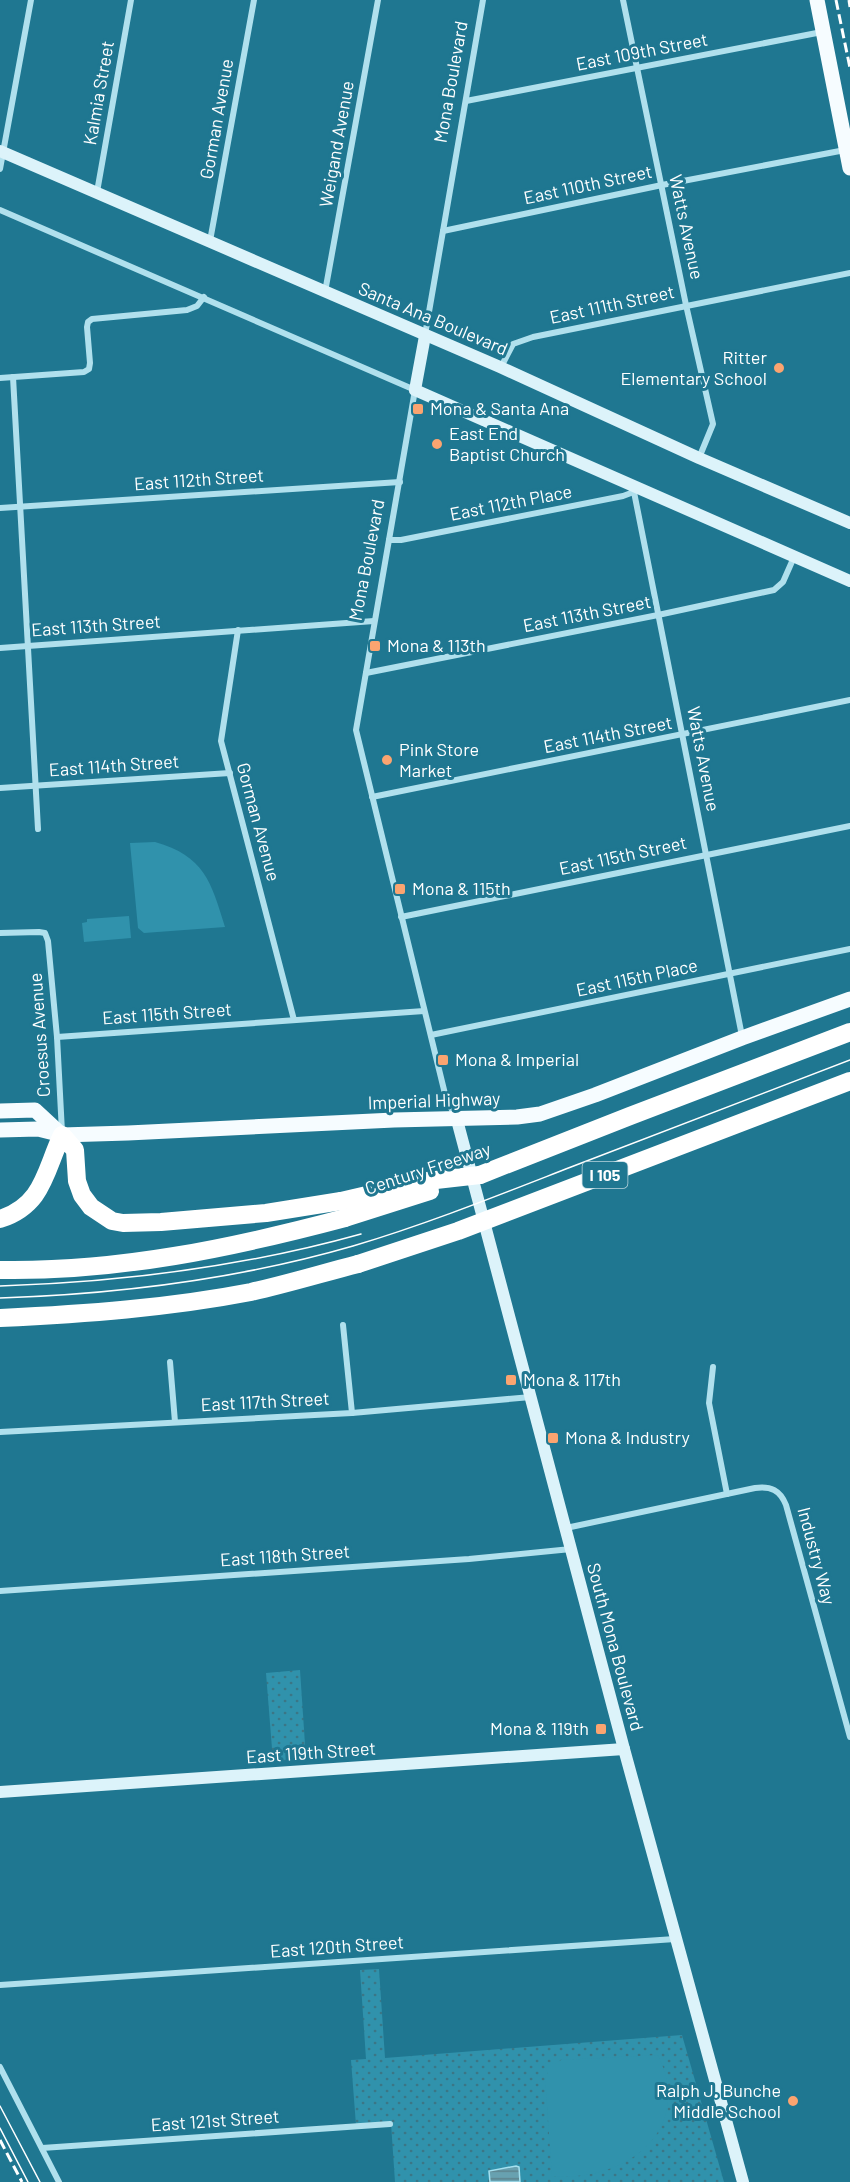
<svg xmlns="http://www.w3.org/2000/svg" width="850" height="2182" viewBox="0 0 850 2182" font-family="Barlow,sans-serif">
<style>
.park{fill:url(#park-dots)}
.garden{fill:#3092ac}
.water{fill:url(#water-rules);stroke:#a4e0ef;stroke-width:1.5}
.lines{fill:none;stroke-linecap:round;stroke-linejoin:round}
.street{stroke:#b0e0ed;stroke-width:6}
.secondary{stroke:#dcf3fa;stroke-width:12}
.primary{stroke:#f6fcff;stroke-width:15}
.highway{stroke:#fff;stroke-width:18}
.tram{stroke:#fff;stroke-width:1.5}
.rail{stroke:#fff;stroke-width:3;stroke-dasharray:10 4.5;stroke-linecap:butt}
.highway-bridge{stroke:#fff;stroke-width:18}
.poi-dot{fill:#fba470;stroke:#1f7791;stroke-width:2}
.labels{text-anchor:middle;stroke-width:6;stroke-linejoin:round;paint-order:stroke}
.shield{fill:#1f7791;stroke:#bcd6de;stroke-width:1.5}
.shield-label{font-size:16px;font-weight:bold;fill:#fff}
.street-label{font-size:18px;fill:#fff;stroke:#1f7791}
.poi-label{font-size:18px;fill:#fff;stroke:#1f7791;text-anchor:start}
</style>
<defs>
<pattern id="park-dots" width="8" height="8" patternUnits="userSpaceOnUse" patternTransform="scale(1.5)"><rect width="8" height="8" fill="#3092ac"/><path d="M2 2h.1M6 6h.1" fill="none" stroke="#3b7686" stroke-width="1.8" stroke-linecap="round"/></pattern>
<pattern id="water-rules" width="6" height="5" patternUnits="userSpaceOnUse" patternTransform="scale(1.5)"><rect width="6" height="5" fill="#68a1b0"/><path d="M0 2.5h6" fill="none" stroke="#5e838d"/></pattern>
</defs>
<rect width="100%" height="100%" fill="#1f7791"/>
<g class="park">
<polygon points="300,1670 306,1759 273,1761 266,1673"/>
<polygon points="379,1969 385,2058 682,2035 724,2182 395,2182 391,2123 356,2125 351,2060 366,2059 360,1970"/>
</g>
<g class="garden">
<path d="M155,842C204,856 211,881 225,927L144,933L138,928L130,843Z"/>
<polygon points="129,916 131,938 84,942 82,923 87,922 87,919"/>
<path d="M658,2055C694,2130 628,2182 552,2176L545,2077L548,2074L544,2065L547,2062L556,2064L561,2060Z"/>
</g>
<polygon class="water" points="516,2166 519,2167 520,2182 490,2182 489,2171"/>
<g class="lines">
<g class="street">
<polyline points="623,0 686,305 713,424 699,458"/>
<polyline points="466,101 822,32"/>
<polyline points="0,169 31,0"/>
<polyline points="97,192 131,0"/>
<polyline points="0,210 415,390 356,730 446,1098 456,1118"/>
<polyline points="443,231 662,185 845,150"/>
<polyline points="210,241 254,0"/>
<polyline points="325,292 378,0"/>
<polyline points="425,335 483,0"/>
<polyline points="501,367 513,344 533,337 850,273"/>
<polyline points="13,377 38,829"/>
<polyline points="0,378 84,372 89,369 90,363 87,327 88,322 92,319 187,310 197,306 204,297"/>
<polyline points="633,487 742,1036"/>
<polyline points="0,508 400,482"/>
<polyline points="389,540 401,540 623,496 631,493 633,488"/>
<polyline points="238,630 221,741 294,1020"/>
<polyline points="0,648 374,621"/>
<polyline points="366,673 658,615 774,590 783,582 794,557"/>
<polyline points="0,788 230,773"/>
<polyline points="372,797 850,700"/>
<polyline points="401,917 850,826"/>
<polyline points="0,933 39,932 45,933 48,941 57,1037 62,1132"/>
<polyline points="431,1035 850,949"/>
<polyline points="57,1037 424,1011"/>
<polyline points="343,1325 352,1413"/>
<polyline points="170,1362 175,1422"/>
<polyline points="713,1367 709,1403 727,1494"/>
<polyline points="0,1432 352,1413 531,1397"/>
<path d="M566,1528L755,1488C771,1486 780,1490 786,1505L850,1737"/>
<polyline points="0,1591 469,1559 571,1549"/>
<polyline points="0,1985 675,1939"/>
<polyline points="0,2067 59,2182"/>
<polyline points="42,2148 390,2124"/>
</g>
<g class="secondary">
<polyline points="0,151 500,367 699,458 850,523"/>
<polyline points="425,336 415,390 850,581"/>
<polyline points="457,1120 624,1749 743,2182"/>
<polyline points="0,1792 624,1749"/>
</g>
<g class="primary">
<polyline points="817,0 850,168"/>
<polyline points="0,1111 35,1110 62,1135"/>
<polyline points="0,1130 38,1129 62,1135 128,1133 394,1120 517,1117 540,1114 595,1095 742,1038 850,999"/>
</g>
<g class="highway">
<polyline points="480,1175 630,1116 850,1032"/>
<path d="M0,1219C44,1205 45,1170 62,1135L75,1150L77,1181L82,1195L91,1207L112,1221L123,1223L161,1222L266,1213L341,1201"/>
<path d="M0,1270C118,1272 232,1248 345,1218"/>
<path d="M0,1318C85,1314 168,1308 251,1292C287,1284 323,1273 358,1264"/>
</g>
<g class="tram">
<path d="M0,1286C122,1282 243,1267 361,1234"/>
<path d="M0,1298C119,1294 239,1279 353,1246C427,1224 499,1195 571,1167C664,1131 757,1095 850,1060"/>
<polyline points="0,2106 40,2182"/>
<polyline points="0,2128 28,2182"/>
</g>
<g class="rail">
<polyline points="836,0 850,68"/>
<polyline points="849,0 850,7"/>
<polyline points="0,2140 22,2182"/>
</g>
<g class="highway-bridge">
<polyline points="341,1201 427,1181 480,1175"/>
<polyline points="345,1218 430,1191"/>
<polyline points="358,1264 458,1231 850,1081"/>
</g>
</g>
<g class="poi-dot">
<circle cx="779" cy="368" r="6"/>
<rect x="412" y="403" width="12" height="12" rx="3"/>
<circle cx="437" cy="444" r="6"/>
<rect x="369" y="640" width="12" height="12" rx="3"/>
<circle cx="387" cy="760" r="6"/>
<rect x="394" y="883" width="12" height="12" rx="3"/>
<rect x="437" y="1054" width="12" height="12" rx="3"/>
<rect x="505" y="1374" width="12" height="12" rx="3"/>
<rect x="547" y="1432" width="12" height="12" rx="3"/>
<rect x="595" y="1723" width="12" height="12" rx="3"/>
<circle cx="793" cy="2101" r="6"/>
</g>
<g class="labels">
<rect class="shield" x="582.5" y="1162" width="45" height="26" rx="4.5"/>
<g class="shield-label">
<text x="605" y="1181">I 105</text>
</g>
<g class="street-label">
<text transform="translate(642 52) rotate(-11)" y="6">East 109th Street</text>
<text transform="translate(451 82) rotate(-80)" y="6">Mona Boulevard</text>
<text transform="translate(99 93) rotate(-80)" y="6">Kalmia Street</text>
<text transform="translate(217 119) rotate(-80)" y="6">Gorman Avenue</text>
<text transform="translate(337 144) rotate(-80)" y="6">Weigand Avenue</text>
<text transform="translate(588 185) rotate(-12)" y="6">East 110th Street</text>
<text transform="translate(686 227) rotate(78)" y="6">Watts Avenue</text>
<text transform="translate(612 305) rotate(-12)" y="6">East 111th Street</text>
<text transform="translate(433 319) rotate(23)" y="6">Santa Ana Boulevard</text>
<text transform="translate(199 480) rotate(-4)" y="6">East 112th Street</text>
<text transform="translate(511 503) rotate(-11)" y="6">East 112th Place</text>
<text transform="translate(367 560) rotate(-79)" y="6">Mona Boulevard</text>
<text transform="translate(587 614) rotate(-11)" y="6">East 113th Street</text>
<text transform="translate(96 626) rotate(-4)" y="6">East 113th Street</text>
<text transform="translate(608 735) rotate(-11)" y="6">East 114th Street</text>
<text transform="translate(703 759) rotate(79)" y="6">Watts Avenue</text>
<text transform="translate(114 766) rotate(-4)" y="6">East 114th Street</text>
<text transform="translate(258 822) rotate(75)" y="6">Gorman Avenue</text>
<text transform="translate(623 856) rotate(-12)" y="6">East 115th Street</text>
<text transform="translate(637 978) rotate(-12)" y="6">East 115th Place</text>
<text transform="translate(167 1014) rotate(-4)" y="6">East 115th Street</text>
<text transform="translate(40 1035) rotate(-94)" y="6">Croesus Avenue</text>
<text transform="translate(434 1101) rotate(-2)" y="6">Imperial Highway</text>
<text transform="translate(428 1169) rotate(-18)" y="6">Century Freeway</text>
<text transform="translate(265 1402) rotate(-3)" y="6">East 117th Street</text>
<text transform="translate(285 1556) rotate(-4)" y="6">East 118th Street</text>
<text transform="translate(816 1556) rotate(75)" y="6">Industry Way</text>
<text transform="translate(615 1647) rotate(75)" y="6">South Mona Boulevard</text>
<text transform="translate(311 1753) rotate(-4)" y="6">East 119th Street</text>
<text transform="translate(337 1947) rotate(-4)" y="6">East 120th Street</text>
<text transform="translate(215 2121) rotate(-4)" y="6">East 121st Street</text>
</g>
<g class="poi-label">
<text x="767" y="364" text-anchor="end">Ritter<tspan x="767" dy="21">Elementary School</tspan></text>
<text x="430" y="415">Mona &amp; Santa Ana</text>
<text x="449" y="440">East End<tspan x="449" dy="21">Baptist Church</tspan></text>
<text x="387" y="652">Mona &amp; 113th</text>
<text x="399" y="756">Pink Store<tspan x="399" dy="21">Market</tspan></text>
<text x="412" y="895">Mona &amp; 115th</text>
<text x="455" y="1066">Mona &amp; Imperial</text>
<text x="523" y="1386">Mona &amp; 117th</text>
<text x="565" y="1444">Mona &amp; Industry</text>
<text x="589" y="1735" text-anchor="end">Mona &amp; 119th</text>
<text x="781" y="2097" text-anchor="end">Ralph J. Bunche<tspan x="781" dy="21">Middle School</tspan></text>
</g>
</g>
</svg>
